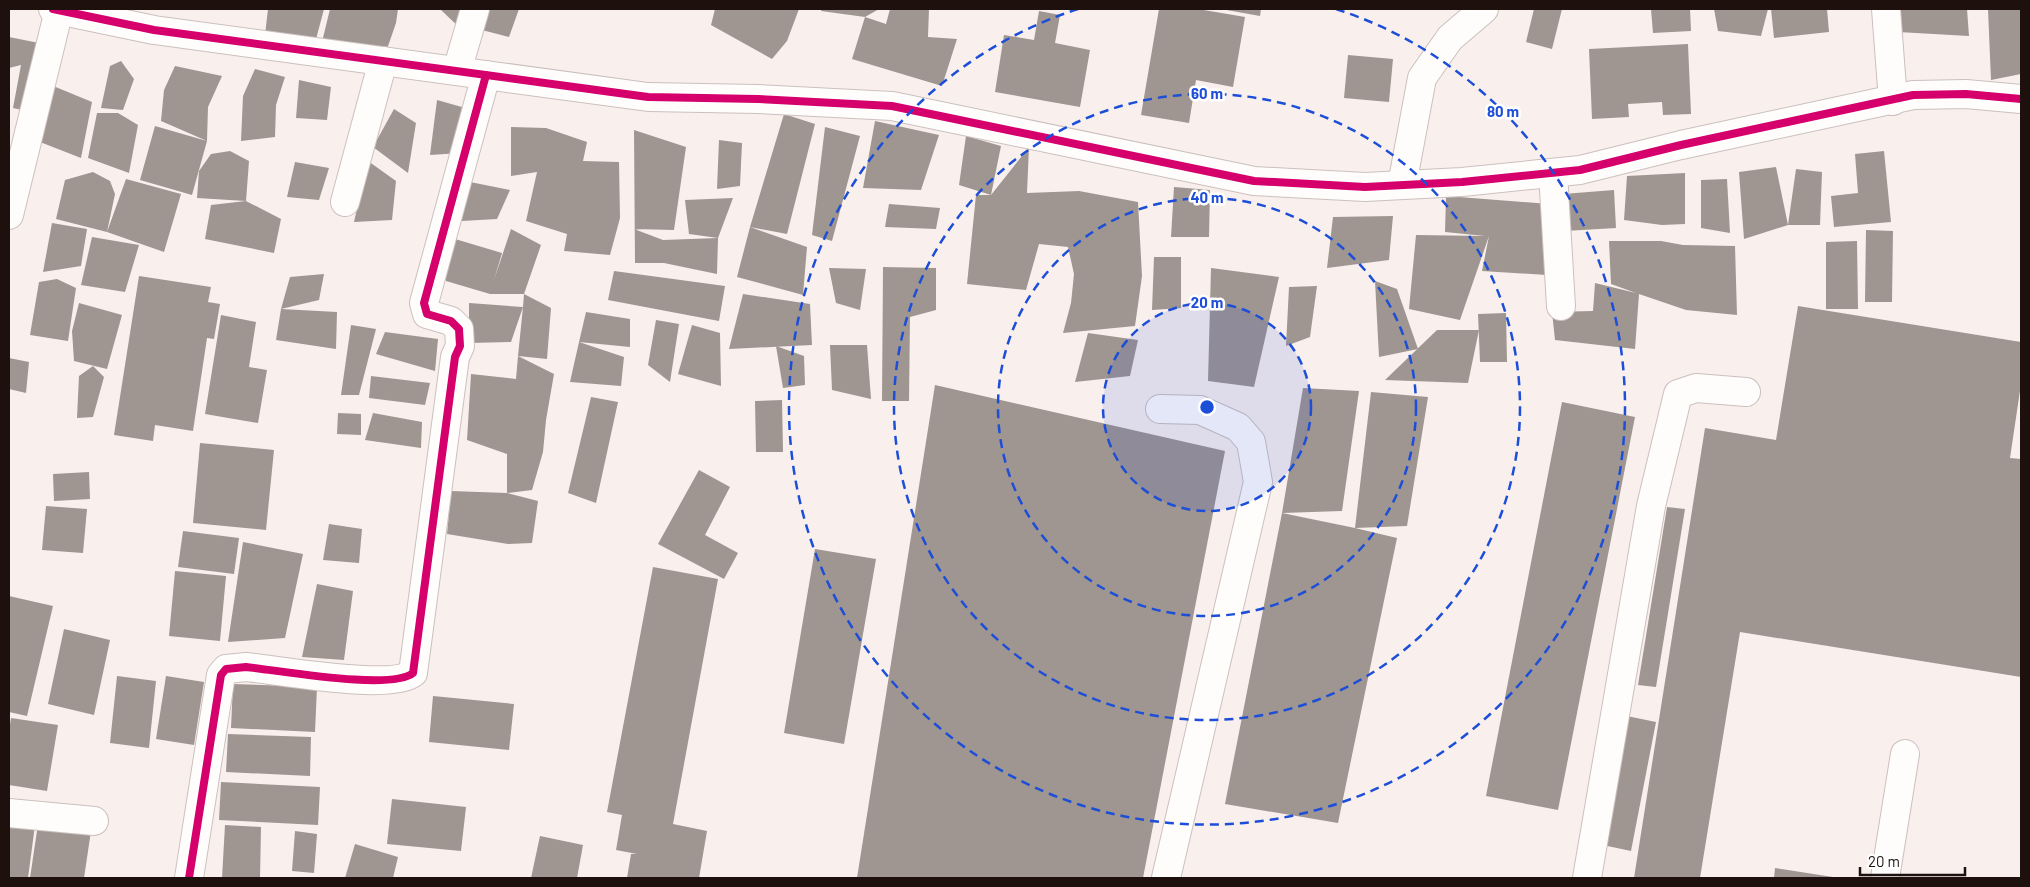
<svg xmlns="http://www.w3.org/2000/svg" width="2030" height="887" viewBox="0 0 2030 887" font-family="Barlow,sans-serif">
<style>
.building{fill:#9f9591}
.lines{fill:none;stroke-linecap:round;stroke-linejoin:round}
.minor-casing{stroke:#cbc0bd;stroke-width:30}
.minor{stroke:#fefdfc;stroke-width:28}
.cycleway-casing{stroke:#fff;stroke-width:11}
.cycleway{stroke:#d6006c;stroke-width:8}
.ring{fill:none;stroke:#1d4ed8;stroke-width:2.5;stroke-dasharray:9 6}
.centre{fill:#1d4ed8;stroke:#fff;stroke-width:2.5}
.ring-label{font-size:15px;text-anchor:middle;font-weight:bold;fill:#1d4ed8;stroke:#fff;stroke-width:5;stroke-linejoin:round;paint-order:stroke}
</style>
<rect width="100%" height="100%" fill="#f9f0ed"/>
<g class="building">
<polygon points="268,9 324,9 315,43 265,35"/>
<polygon points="330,9 398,9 396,23 386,52 322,42"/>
<polygon points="440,9 467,9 462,30"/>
<polygon points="483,9 519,9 509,37 478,29"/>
<polygon points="715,9 799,9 787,41 772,59 711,25"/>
<polygon points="822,9 879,9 865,17 821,11"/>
<polygon points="890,9 929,9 928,37 957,39 942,86 852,59 865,17 886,24"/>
<polygon points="1159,9 1198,9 1245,17 1233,87 1196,80 1189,123 1141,115"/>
<polygon points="1221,9 1261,9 1260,16"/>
<polygon points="1534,9 1562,9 1552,49 1526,42"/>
<polygon points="1651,9 1690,9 1691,31 1653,33"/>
<polygon points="1714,9 1768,9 1761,36 1718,31"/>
<polygon points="1771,9 1827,9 1829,32 1774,38"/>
<polygon points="1898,9 1967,9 1969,36 1898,32"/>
<polygon points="1988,9 2021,9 2021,74 1991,80"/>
<polygon points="1039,11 1060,15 1055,43 1090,50 1080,107 995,92 1004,35 1034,40"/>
<polygon points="9,37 44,44 31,112 13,108 21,65 9,68"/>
<polygon points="1688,44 1691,114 1663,115 1662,102 1628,104 1629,117 1592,119 1589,49"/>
<polygon points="1348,55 1393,59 1389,102 1344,98"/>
<polygon points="121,61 134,79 123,110 101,108 110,66"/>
<polygon points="175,66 222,76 208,107 207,141 192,195 140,180 155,126 207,141 161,121 164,90"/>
<polygon points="255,69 285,77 276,105 275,137 241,141 243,96"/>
<polygon points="299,80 331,87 327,120 296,118"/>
<polygon points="46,83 92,102 81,158 40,142"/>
<polygon points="437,100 469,109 461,153 430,155"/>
<polygon points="394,109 416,123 408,173 373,147"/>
<polygon points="97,113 118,113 138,125 129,173 88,158"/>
<polygon points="784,114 815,124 787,234 750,227 807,247 803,295 737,277 750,227"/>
<polygon points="875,121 939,135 921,190 863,188"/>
<polygon points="511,127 546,128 587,142 583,161 619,162 620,218 610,255 564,251 567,234 526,221 537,172 511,176"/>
<polygon points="825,127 860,136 832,241 812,235"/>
<polygon points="634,130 686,147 674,230 634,229 663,240 718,238 717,274 664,263 635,263"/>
<polygon points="966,136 1001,146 991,195 1029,147 1027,193 1079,191 1138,202 1142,276 1135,326 1063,333 1071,303 1074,274 1068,247 1039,244 1026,290 967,284 976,195 991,195 959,185"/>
<polygon points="719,140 742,143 740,186 717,189"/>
<polygon points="230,151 249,161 246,201 281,219 274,253 205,239 211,205 246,201 197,198 199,171 211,154"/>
<polygon points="1884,151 1891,222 1834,227 1831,196 1858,193 1855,154"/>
<polygon points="368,161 396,181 392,220 354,222"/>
<polygon points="295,162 329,168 319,200 287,197"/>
<polygon points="1776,167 1788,225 1744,239 1739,172"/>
<polygon points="1796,169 1822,172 1820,225 1788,225"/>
<polygon points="93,172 110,181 115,194 107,232 126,179 181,194 164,252 107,232 56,219 65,180"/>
<polygon points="1685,173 1685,224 1662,225 1624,220 1627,176"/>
<polygon points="1727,179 1730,233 1701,228 1701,180"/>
<polygon points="465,181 510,190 497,219 462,221"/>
<polygon points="1174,187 1210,190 1209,237 1171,237"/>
<polygon points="1614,190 1616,228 1565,231 1563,194"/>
<polygon points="1446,196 1549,204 1547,275 1482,271 1489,236 1460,320 1409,309 1416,235 1485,236 1445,232"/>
<polygon points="733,198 718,238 689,234 685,200"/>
<polygon points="889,204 940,208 936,229 885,227"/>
<polygon points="1393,216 1389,260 1327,268 1333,217"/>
<polygon points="52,223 87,229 81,266 43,272"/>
<polygon points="511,229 541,245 524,294 551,308 547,359 518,356 554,374 546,420 543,452 532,490 507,493 538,501 532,543 508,544 447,534 451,491 507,493 507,454 467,440 471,374 516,379 518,356 523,307 511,342 469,343 469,303 523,307 524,294 490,294 446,281 445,236 502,253 494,280"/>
<polygon points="1866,230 1893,231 1892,302 1865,302"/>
<polygon points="92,237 139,245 125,292 81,285"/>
<polygon points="1609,241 1661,241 1683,245 1735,246 1737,315 1686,310 1639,294 1635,349 1555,340 1552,312 1593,311 1595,283 1636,293 1611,284"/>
<polygon points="1857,241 1858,309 1826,309 1826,242"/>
<polygon points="1154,257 1181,257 1181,308 1152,310"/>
<polygon points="883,267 936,268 936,310 910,317 909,401 882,401"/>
<polygon points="829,268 866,269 860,310 836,303"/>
<polygon points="1211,268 1279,277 1254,387 1208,381"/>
<polygon points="614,271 725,286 719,321 608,300"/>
<polygon points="324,274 319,300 281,309 337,312 336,349 276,340 281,309 290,277"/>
<polygon points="139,276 211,287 208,302 220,304 214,339 207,338 193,431 155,425 153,441 114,435"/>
<polygon points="57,279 76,288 68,341 30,335 39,282"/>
<polygon points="1375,281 1397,289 1418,349 1379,357"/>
<polygon points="1317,286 1310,337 1286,346 1289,287"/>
<polygon points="743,294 810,304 812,345 729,349"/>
<polygon points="79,303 122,315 107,369 74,361 72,331"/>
<polygon points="1798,306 2021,342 2021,384 2010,458 2021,459 2021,677 1740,632 1700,878 1634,878 1705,428 1776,440"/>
<polygon points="586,312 630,319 630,347 579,342 624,357 621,386 570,382 579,342"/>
<polygon points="1506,313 1507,362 1480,362 1478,314"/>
<polygon points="221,315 256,322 249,367 267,370 258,423 205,414"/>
<polygon points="656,320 679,324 670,382 648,365"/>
<polygon points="351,325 376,329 359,395 341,395"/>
<polygon points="692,325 720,333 721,386 678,374"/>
<polygon points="1437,330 1479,330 1468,383 1385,380"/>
<polygon points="385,332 438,339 435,371 376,354"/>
<polygon points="1088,333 1138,340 1130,376 1075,382"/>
<polygon points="830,345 867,345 871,399 832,390"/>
<polygon points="776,346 804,356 805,385 783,388"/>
<polygon points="9,358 29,362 26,393 9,389"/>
<polygon points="93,366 104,377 93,417 77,418 79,376"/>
<polygon points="371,376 430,383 425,405 369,398"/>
<polygon points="935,385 1225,451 1143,878 857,878"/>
<polygon points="1303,388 1359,391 1342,511 1282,513 1355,528 1371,392 1428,397 1407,526 1355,528 1397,538 1338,823 1225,804 1282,513"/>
<polygon points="591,397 618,402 596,503 568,493"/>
<polygon points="782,400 783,452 756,452 755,401"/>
<polygon points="1562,402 1635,417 1558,810 1486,796"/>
<polygon points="338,413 361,414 361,435 337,434"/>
<polygon points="373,413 422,422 421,448 365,440"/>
<polygon points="200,443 274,450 266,530 193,523"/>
<polygon points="699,470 730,487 705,535 738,553 724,579 658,544"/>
<polygon points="89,472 90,499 54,501 53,474"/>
<polygon points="46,506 87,509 83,553 42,550"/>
<polygon points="1667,507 1685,509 1656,687 1638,685"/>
<polygon points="329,524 362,529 359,563 323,560"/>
<polygon points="183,531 239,538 234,574 178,567"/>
<polygon points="243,542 303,554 285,638 228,642"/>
<polygon points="815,549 876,559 844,744 784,733"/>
<polygon points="653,567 718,579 673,824 707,831 699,878 627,878 631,854 637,854 616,850 622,815 607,812"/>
<polygon points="175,571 226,576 220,641 169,636"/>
<polygon points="317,584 353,591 344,660 302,657"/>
<polygon points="9,596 53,606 27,716 9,712"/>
<polygon points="64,629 110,640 94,715 48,704"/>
<polygon points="117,676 156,681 149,748 110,743"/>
<polygon points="166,676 204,682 194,745 156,739"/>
<polygon points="233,684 317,687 315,732 231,728"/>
<polygon points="433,696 514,704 509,750 429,742"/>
<polygon points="1622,715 1656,722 1631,851 1598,844"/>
<polygon points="11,718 58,725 47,791 9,785 9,731"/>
<polygon points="228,734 311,737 310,776 226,772"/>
<polygon points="221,782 320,787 318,825 219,820"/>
<polygon points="392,799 466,807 461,851 387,844"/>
<polygon points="9,822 35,825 28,878 9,878"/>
<polygon points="38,824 91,831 84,878 30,878"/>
<polygon points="225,825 261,827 260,878 222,878"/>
<polygon points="295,831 317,834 314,873 292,871"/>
<polygon points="540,836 583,845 577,878 531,878"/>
<polygon points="355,844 398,857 393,878 345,878"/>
<polygon points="1775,868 1833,877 1833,878 1774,878"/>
</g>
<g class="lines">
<g class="minor-casing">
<g id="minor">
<polyline points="53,9 154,30 648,97 758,99 892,106 1254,181 1365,187 1462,182 1580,170 1681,145 1913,95 1966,94 2021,99"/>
<polyline points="1886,9 1893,101"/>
<polyline points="457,71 475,9"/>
<polyline points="1553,173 1561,306"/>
<polyline points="1402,185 1422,78 1450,38 1484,9"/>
<polyline points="345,202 383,61"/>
<polyline points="9,215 59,10"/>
<polyline points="1160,409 1200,410 1238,427 1251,442 1258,482 1166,878"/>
<polyline points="9,813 94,821"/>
<path d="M189,878L221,675L226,669L246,667C278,670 391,691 413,673L455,357L460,346L459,329L451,321L427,314L424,303L486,75"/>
<polyline points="1587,878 1651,506 1678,394 1696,388 1746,392"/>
<polyline points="1885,878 1905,754"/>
</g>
</g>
<use href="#minor" class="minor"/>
<g class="cycleway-casing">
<g id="cycleway">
<polyline points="53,9 154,30 648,97 758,99 892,106 1254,181 1365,187 1462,182 1580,170 1681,145 1913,95 1966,94 2021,99"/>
<path d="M189,878L221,675L226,669L246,667C278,670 391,691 413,673L455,357L460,346L459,329L451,321L427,314L424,303L486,75"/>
</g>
</g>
<use href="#cycleway" class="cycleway"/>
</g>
<circle cx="1207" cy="407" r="104" fill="#1d4ed8" fill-opacity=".12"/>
<g class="ring">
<circle cx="1207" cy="407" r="104"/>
<circle cx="1207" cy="407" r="209"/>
<circle cx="1207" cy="407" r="313"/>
<path d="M1336 9A418 418 0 1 1 1078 9"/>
</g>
<circle cx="1207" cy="407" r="8" class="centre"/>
<g class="ring-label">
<text x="1207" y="99">60 m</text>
<text x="1503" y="117">80 m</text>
<text x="1207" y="203">40 m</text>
<text x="1207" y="308">20 m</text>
</g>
<rect width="2030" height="887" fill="none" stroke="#1e100c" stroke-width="20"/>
<path d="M1860 867v8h105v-8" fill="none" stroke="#1e100c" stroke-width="2.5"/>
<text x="1868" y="867" font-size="15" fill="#1e100c" stroke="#ffffff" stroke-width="4" paint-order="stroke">20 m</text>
</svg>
